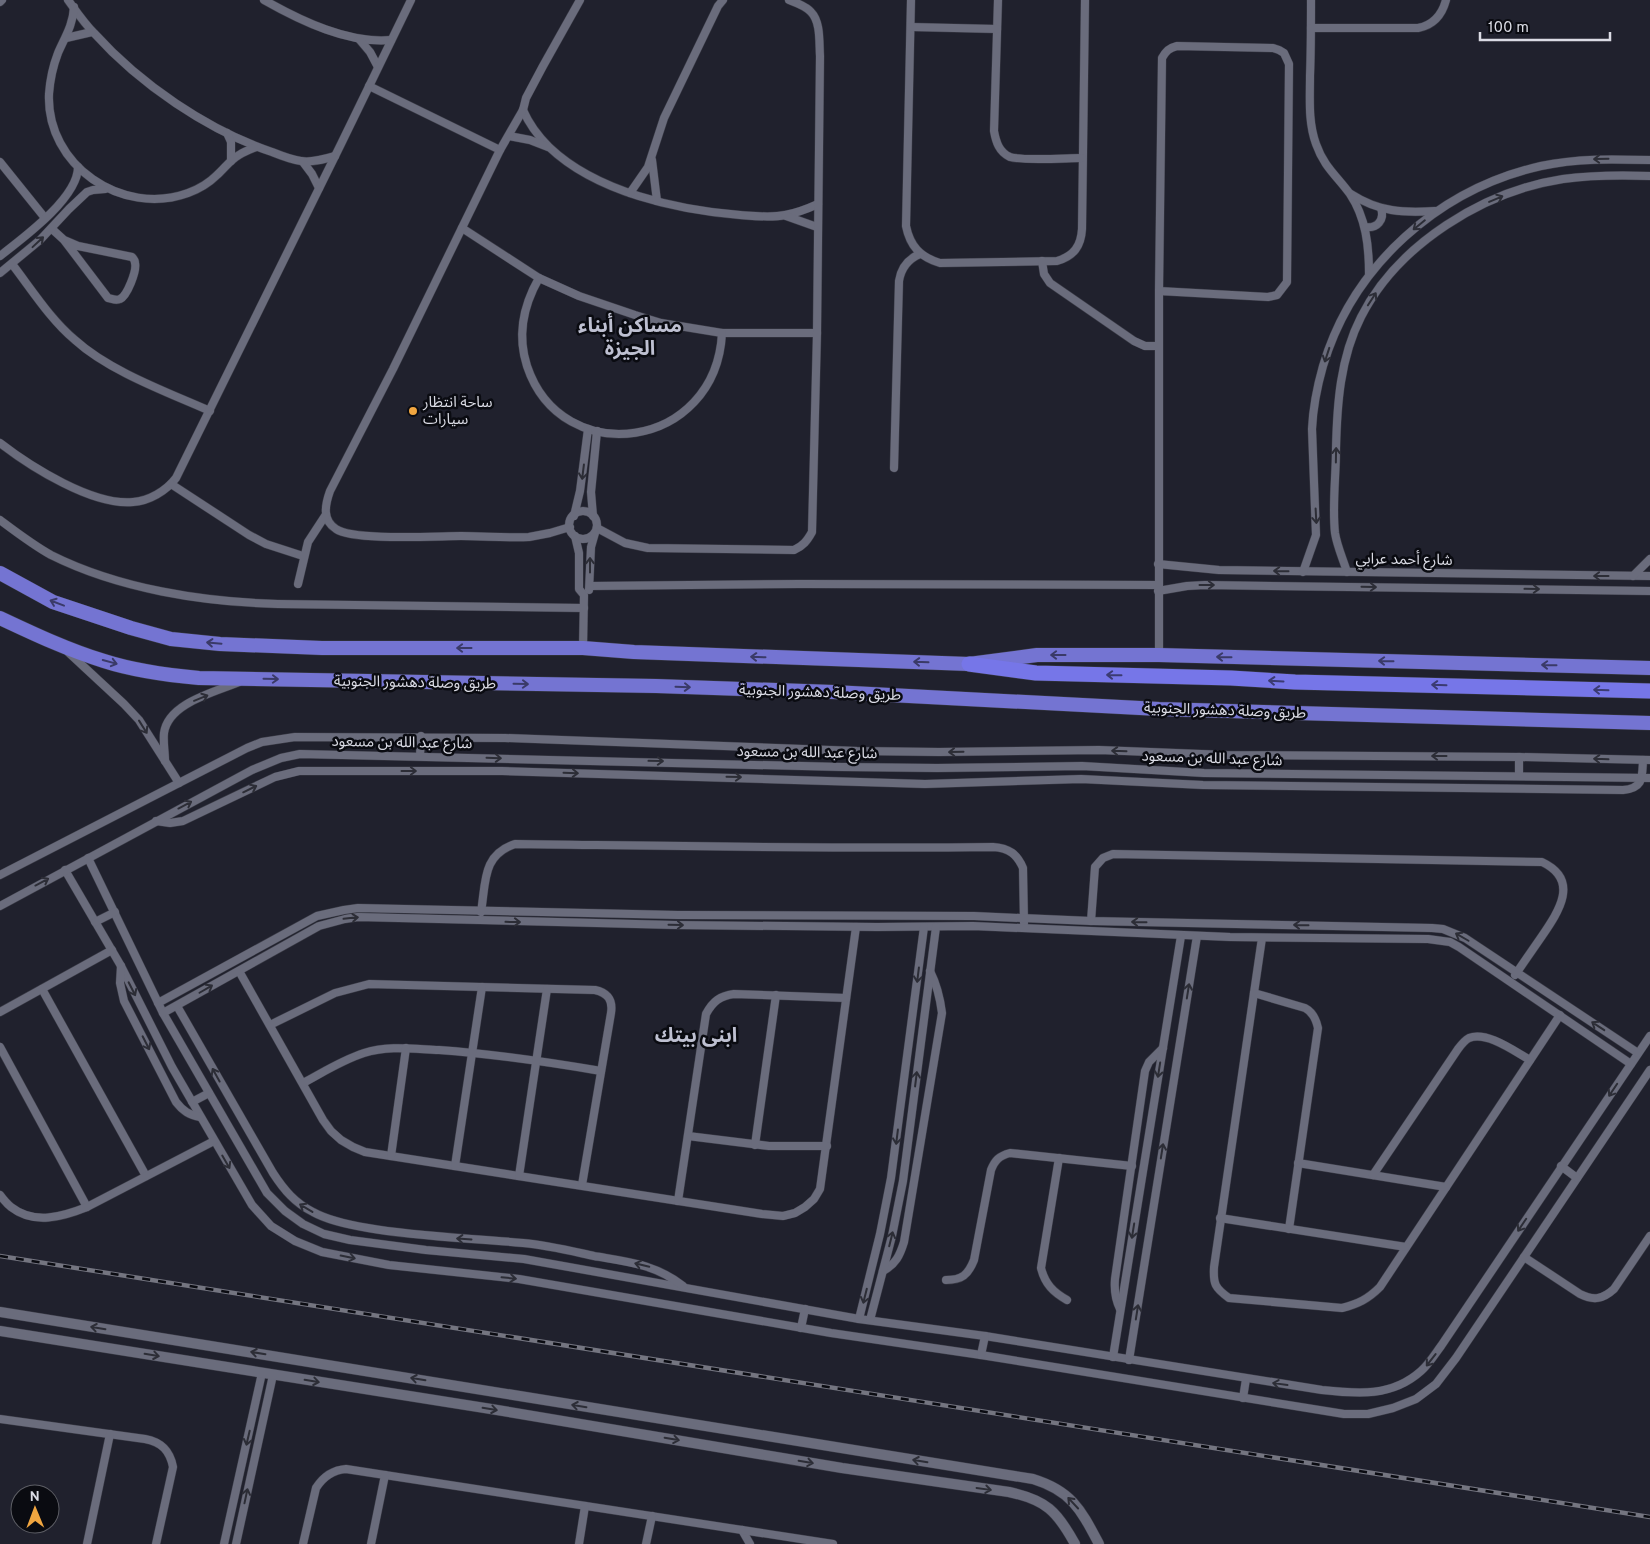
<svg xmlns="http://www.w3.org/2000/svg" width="1650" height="1544" viewBox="0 0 1650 1544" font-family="Overpass,'Noto Sans Arabic',sans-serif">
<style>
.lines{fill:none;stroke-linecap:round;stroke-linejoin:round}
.minor-casing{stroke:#3b3c47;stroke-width:9}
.tertiary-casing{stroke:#3b3c47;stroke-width:11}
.trunk-casing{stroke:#3b3c47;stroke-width:15}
.motorway-casing{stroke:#3b3c47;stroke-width:16}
.minor{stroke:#6a6c7c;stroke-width:8}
.tertiary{stroke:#6a6c7c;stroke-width:10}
.trunk{stroke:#7474d2;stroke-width:14}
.motorway{stroke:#7676e8;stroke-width:15}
.rail-casing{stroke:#747580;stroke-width:4.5}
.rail{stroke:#0a0b11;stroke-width:2.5;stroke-dasharray:8;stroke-linecap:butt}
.oneway{stroke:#2c2d36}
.oneway2{stroke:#3a3a68}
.oneway3{stroke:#3b3b72}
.poi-dot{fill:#f1a640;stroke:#0a0b11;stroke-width:2}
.labels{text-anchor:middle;stroke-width:5;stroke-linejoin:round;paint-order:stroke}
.poi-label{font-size:15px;fill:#dadbe4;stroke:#0a0b11;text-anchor:start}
.street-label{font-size:15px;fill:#dadbe4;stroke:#0a0b11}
.district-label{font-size:20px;font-weight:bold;fill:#bec0d1;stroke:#0a0b11}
</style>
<rect width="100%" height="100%" fill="#20212d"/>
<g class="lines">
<g class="minor-casing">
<g id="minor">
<path d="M68,0C76,11 84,23 94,33C140,84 207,130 272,152C282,156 292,160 301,161C312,163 325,159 335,156"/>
<path d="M264,0C301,21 349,44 391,40"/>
<path d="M911,0L906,226C910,246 920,257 940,263L1057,261C1074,256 1081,246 1082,229L1085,0"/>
<path d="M998,0L994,131C996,142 999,152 1010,157C1022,161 1067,158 1082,158"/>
<path d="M1311,0C1311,25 1311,51 1310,76C1310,99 1308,122 1316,144C1324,167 1337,176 1350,194C1366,218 1369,246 1369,274"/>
<polyline points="0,2 2,0"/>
<path d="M74,7C73,25 65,37 58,53C53,66 50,80 49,94C46,165 122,217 188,193C199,189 209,183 217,175C225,168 230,160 239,155C245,151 251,149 256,147"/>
<polyline points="911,27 997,29"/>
<path d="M1311,28H1418C1434,25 1442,15 1446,0"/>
<polyline points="66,38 92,32"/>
<polyline points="359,39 370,52 378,67"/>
<polyline points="369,86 500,150"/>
<path d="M523,110C529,124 538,136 549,147C596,192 677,210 740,215C754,216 771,218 785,215C797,213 807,209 818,204"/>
<polyline points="227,133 231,142 231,161"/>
<polyline points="509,136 530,140 548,147"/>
<polyline points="652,160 657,201"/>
<polyline points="0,162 45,218"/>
<polyline points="303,162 312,174 319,188"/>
<polyline points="630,193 648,167 664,118 718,6 723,0"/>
<path d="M1351,194C1379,212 1403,213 1435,211"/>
<polyline points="786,216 817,227"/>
<path d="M1365,227C1377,229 1385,220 1381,208"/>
<polyline points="462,228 539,278 579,296 635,315 661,323 722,333 817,333"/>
<path d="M52,229L64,240L78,246L132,257C134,259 135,260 135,263C137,271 127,296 120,299C116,301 113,299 108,298L64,240"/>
<path d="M0,256C23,238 78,198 78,167"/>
<polyline points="1042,261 1044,274 1050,283 1134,341 1145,346 1158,346"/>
<path d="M12,264C32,290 50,319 75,340C109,371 167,392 210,411"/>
<polyline points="0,273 40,240 69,209 87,192 93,190 105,189"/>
<path d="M539,278C523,306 517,335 527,366C562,471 716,450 722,333"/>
<path d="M0,443C31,467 93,506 133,502C149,501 166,491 176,478L341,144L411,0"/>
<path d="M894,468L899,281C901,268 908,259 920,254"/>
<polyline points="171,484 249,535 266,544 303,556"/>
<circle cx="583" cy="525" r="14"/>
<polyline points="574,516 580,491 588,429"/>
<polyline points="593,516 591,492 597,431"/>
<path d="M0,520C16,532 33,545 51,555C119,589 203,602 278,604L584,608"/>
<path d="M570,527L550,533L529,537C507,538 484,536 461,536C436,536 353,541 336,529C322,520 325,505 330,491L393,369L500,150L523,110L526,98L543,66L580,0"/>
<path d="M597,528L625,543L648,548L794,550C803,546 807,541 812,532L817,333L820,56C819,43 821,22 811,12C806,6 797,3 789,0"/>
<polyline points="575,536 579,553 579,589 584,595 583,648"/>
<polyline points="1158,564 1219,570 1650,576"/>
<path d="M1303,572L1316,535L1312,429C1313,407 1317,387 1323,366C1353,265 1439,189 1541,166C1577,158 1613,159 1650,160"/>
<path d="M1347,572C1343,559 1337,546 1335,533C1332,506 1336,477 1336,449C1337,405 1340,358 1361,317C1398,244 1484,191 1563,179C1592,175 1621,175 1650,176"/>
<polyline points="1633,576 1650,559"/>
<polyline points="298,584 308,542 325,516"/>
<polyline points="590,586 800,584 1158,585"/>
<polyline points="589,590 591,547 595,533"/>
<polyline points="1158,591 1187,586 1205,585 1650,591"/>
<polyline points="68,652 124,704 139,720 179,783"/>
<path d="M1159,655V291L1268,297L1277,295L1287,282L1289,64L1284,53L1279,50L1273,48L1177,46C1169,48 1166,51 1162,58L1159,291"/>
<polyline points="420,756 421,736"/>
<polyline points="1519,757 1519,776"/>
<path d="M165,761C165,752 163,742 164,733C168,703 215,692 239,682"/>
<path d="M156,821L170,823L183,821L275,777L299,771H502L925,784L1081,779L1203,785L1623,790C1644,788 1642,777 1643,760"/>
<path d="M88,858L163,1013L267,1193L285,1211L303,1224L324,1234L350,1240L426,1250L524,1259L859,1319L985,1336L1322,1390C1358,1394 1392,1397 1421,1371C1429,1364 1435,1354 1441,1346L1650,1036"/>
<polyline points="65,870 121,966 172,1067 252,1205 271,1226 295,1241 322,1252 389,1265 519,1279 831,1333 981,1355 1344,1414 1368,1414 1393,1408 1416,1399 1436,1384 1456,1358 1650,1070"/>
<polyline points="0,875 247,748 262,742 295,737 505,738 857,751 939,752 1099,750 1227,755 1519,757 1650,760"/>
<polyline points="0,906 252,770 281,758 300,754 842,767 937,768 1082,766 1204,773 1650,778"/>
<path d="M481,912C486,882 482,855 515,844C675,846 834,849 993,847C1009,848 1017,854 1023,868L1024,923"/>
<path d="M1091,921L1095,867L1103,858L1113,854L1542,862C1580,880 1559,911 1542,936C1533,949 1524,962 1515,975"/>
<polyline points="95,922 115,912"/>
<path d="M1262,938L1214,1267C1213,1284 1215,1288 1229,1298L1342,1308C1358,1304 1368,1299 1380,1287L1560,1015"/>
<path d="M121,966L120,983L124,1001L176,1102C183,1111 189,1115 200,1117"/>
<polyline points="239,971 323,1120 331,1131 341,1140 353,1147 365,1152 762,1214 783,1216 795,1213 805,1207 814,1199 820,1189 856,927"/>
<polyline points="42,989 146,1176"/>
<path d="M1254,993L1305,1008C1313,1012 1316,1019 1318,1028L1289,1229"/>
<polyline points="158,1003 317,916 344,910 358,908 678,915 974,916 1091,921 1432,928 1443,929 1465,938 1638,1053"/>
<path d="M177,1006L273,1173C284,1190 295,1203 313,1212C329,1221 350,1225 368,1228C419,1237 471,1238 523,1243C547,1245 571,1251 594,1256C629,1262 655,1264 683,1286"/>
<polyline points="0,1012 112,950"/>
<polyline points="163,1013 319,926 345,919 358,917 675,925 877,927 973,926 1230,937 1428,939 1450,942 1459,947 1631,1064"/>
<path d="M270,1025L335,993L369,984L595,990C608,993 613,1000 611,1013L582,1185"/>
<polyline points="0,1047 87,1207"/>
<path d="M303,1083C322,1073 342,1060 364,1053C388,1045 414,1049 439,1050C494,1054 548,1062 601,1071"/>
<polyline points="192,1102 209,1093"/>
<polyline points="688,1136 769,1146 827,1146"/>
<polyline points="755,1145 776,995"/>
<polyline points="391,1156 406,1048"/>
<path d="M1059,1158L1041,1268C1045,1284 1053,1292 1067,1300"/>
<polyline points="1298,1163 1446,1187"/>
<polyline points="455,1166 482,987"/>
<polyline points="1561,1166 1577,1178"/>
<path d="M1373,1175L1458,1049C1461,1045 1465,1040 1469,1038C1487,1031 1514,1051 1530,1060"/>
<polyline points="519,1176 547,989"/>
<path d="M0,1195C3,1199 7,1204 11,1207C34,1225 62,1217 87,1207L214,1141"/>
<path d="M678,1201L706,1014C713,1001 720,996 734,994L846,998"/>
<polyline points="1220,1218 1406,1247"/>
<path d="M1524,1257L1580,1294C1594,1301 1603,1299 1614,1289L1650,1236"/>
<path d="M883,1271C896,1264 900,1255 904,1242L942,1013C940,997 937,985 930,971"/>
<path d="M946,1280C962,1280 968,1275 974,1260L991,1170C995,1160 999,1156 1010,1153L1132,1166"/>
<path d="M1120,1309C1115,1299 1114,1291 1115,1279L1145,1071L1149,1062L1163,1048"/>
<polyline points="859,1319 880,1234 891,1178 924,927"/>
<polyline points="870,1320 892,1236 903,1181 936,927"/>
<polyline points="801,1328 805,1309"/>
<polyline points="981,1355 985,1336"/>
<polyline points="1113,1357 1181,936"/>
<polyline points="1129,1360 1197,936"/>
<polyline points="1243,1398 1246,1379"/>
<path d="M0,1419L145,1439C162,1442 170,1451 173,1467L156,1544"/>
<polyline points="742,1530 750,1544"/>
<polyline points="87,1544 110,1434"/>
<polyline points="224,1544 262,1373"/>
<polyline points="236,1544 273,1375"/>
<path d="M303,1544L316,1488C323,1477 332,1470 346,1469L833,1544"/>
<polyline points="371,1544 385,1475"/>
<polyline points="579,1544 585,1506"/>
<polyline points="646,1544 652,1516"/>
</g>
</g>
<g class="tertiary-casing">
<g id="tertiary">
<path d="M0,1312L1033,1479C1072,1491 1081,1510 1099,1544"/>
<path d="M0,1331L491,1409L842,1468L1009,1492C1046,1500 1057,1511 1075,1544"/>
</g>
</g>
<g class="trunk-casing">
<g id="trunk">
<polyline points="0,573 53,602 131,628 171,639 220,644 322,648 583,648 634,652 969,664 1037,655 1159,655 1650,668"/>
<path d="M0,618C34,634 68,650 104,661C135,671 166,675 199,678L656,686L833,692L1159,709L1650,723"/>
</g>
</g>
<g class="motorway-casing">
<polyline id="motorway" points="969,664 1036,673 1231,678 1295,682 1650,691"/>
</g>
<use href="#minor" class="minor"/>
<use href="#tertiary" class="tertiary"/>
<use href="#trunk" class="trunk"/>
<use href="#motorway" class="motorway"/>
<g class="rail-casing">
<polyline id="rail" points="0,1256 1650,1517"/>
</g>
<use href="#rail" class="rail"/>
</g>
<defs><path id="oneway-shaft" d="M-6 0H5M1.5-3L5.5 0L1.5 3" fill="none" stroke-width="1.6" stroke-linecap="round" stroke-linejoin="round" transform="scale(1.25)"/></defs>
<g class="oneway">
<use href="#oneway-shaft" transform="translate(1601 159) rotate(179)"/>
<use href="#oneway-shaft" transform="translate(1496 199) rotate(-23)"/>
<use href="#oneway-shaft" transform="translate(1419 225) rotate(141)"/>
<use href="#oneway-shaft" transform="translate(38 242) rotate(-43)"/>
<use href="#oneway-shaft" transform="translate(1372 299) rotate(-57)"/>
<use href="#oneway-shaft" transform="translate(1327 355) rotate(108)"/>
<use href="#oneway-shaft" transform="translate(1336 455) rotate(-89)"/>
<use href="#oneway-shaft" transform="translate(583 472) rotate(97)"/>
<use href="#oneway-shaft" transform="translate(1316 516) rotate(87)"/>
<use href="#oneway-shaft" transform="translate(590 565) rotate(-90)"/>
<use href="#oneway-shaft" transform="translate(1281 571) rotate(-179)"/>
<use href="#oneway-shaft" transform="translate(1601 576) rotate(-180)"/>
<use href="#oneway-shaft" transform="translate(1207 585)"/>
<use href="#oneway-shaft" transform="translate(1369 587) rotate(1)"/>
<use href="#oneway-shaft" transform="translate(1532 589) rotate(1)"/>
<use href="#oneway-shaft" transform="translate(201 698) rotate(-22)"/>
<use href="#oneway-shaft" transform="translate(143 727) rotate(58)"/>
<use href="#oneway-shaft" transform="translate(1119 751) rotate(-178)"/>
<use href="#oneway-shaft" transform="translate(956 752) rotate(179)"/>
<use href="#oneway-shaft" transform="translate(1439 756) rotate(-180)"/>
<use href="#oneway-shaft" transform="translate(494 758) rotate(2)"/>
<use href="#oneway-shaft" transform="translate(1601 759) rotate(-178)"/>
<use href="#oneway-shaft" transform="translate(656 761) rotate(1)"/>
<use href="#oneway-shaft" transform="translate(409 771)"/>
<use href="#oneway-shaft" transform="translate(571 773) rotate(2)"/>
<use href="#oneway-shaft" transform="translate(734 777) rotate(1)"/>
<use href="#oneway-shaft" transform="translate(250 789) rotate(-26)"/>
<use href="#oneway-shaft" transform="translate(185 805) rotate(-28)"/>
<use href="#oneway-shaft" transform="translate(42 882) rotate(-28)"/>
<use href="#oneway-shaft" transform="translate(351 918) rotate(-6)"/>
<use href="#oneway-shaft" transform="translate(513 922) rotate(1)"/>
<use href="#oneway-shaft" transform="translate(1139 922) rotate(-179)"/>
<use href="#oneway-shaft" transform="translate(676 925) rotate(1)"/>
<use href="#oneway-shaft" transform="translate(1301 925) rotate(-179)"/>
<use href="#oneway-shaft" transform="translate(1462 937) rotate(-150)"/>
<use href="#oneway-shaft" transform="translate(918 975) rotate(97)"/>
<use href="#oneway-shaft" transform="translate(132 989) rotate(63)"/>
<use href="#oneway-shaft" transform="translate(206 989) rotate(-30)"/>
<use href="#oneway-shaft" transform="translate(1188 991) rotate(-81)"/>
<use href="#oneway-shaft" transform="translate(1598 1026) rotate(-147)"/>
<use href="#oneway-shaft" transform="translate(146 1043) rotate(63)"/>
<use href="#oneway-shaft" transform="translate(1159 1070) rotate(99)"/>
<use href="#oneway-shaft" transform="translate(216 1075) rotate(-119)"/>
<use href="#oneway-shaft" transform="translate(916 1079) rotate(-83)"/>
<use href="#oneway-shaft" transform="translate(1613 1090) rotate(124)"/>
<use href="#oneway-shaft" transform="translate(897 1137) rotate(97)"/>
<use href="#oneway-shaft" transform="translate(1162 1151) rotate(-81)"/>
<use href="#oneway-shaft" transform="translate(226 1162) rotate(60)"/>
<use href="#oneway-shaft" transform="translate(306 1208) rotate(-149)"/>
<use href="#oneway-shaft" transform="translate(1522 1225) rotate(124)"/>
<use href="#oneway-shaft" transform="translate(1133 1231) rotate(99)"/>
<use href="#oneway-shaft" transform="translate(464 1239) rotate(-176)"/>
<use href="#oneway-shaft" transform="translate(891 1239) rotate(-76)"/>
<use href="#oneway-shaft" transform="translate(348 1257) rotate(11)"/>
<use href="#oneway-shaft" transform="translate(642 1265) rotate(-166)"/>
<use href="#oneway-shaft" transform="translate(509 1278) rotate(6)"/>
<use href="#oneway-shaft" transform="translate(865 1296) rotate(104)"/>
<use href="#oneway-shaft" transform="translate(1137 1312) rotate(-81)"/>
<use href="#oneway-shaft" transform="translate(98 1328) rotate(-171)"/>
<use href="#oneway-shaft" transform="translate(258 1353) rotate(-171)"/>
<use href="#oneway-shaft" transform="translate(152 1355) rotate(9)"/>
<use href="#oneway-shaft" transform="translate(1431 1360) rotate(128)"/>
<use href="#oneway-shaft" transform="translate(418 1379) rotate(-171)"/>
<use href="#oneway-shaft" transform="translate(312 1381) rotate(9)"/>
<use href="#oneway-shaft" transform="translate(1280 1384) rotate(-172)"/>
<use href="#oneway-shaft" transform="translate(579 1406) rotate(-171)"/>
<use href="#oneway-shaft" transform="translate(490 1409) rotate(9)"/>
<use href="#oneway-shaft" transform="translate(248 1438) rotate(103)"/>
<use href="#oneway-shaft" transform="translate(672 1439) rotate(10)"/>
<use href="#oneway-shaft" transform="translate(920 1461) rotate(-171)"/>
<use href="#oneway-shaft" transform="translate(806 1462) rotate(10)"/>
<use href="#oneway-shaft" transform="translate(984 1489) rotate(8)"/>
<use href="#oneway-shaft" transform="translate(246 1496) rotate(-78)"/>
<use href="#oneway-shaft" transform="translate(1073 1503) rotate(-133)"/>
</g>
<g class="oneway2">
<use href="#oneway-shaft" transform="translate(57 603) rotate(-159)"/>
<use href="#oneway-shaft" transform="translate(214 643) rotate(-175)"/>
<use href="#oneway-shaft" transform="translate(464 648) rotate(-180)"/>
<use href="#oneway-shaft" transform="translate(1058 655) rotate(-180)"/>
<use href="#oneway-shaft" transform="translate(758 657) rotate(-178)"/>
<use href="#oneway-shaft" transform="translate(1224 657) rotate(-179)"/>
<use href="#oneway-shaft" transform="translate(1386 661) rotate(-179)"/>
<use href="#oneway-shaft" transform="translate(110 662) rotate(15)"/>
<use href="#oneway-shaft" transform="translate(921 662) rotate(-178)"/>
<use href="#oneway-shaft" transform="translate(1549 665) rotate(-179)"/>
<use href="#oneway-shaft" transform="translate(271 679) rotate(1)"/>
<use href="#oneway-shaft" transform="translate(521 684) rotate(1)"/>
<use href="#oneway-shaft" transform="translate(683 687) rotate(2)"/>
</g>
<g class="oneway3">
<use href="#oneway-shaft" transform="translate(1114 675) rotate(-179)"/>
<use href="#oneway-shaft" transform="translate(1276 681) rotate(-177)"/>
<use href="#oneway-shaft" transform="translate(1439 685) rotate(-178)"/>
<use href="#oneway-shaft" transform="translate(1601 690) rotate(-178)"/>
</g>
<circle class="poi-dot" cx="413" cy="411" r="5"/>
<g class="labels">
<g class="poi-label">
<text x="423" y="407">ساحة انتظار<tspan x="423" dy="17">سيارات</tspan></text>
</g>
<g class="street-label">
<text transform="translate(1404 559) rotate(1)" y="5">شارع أحمد عرابي</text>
<text transform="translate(415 682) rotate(1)" y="5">طريق وصلة دهشور الجنوبية</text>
<text transform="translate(820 692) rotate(2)" y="5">طريق وصلة دهشور الجنوبية</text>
<text transform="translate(1225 710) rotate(2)" y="5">طريق وصلة دهشور الجنوبية</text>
<text transform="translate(402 742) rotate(1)" y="5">شارع عبد الله بن مسعود</text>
<text transform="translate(807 752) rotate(1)" y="5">شارع عبد الله بن مسعود</text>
<text transform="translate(1212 758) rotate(2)" y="5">شارع عبد الله بن مسعود</text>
</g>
<g class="district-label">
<text x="630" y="332">مساكن أبناء<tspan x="630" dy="23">الجيزة</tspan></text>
<text x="696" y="1042">ابنى بيتك</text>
</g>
</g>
<g transform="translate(35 1509) rotate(359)"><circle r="24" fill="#0a0b11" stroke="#5d5e65"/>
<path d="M0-4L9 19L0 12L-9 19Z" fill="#f1a640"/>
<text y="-8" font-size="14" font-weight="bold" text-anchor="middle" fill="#dadbe4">N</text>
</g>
<path d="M1480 32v8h130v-8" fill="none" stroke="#dadbe4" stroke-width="2.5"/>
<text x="1488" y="32" font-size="15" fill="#dadbe4" stroke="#0a0b11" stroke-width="4" paint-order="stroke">100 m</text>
</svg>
